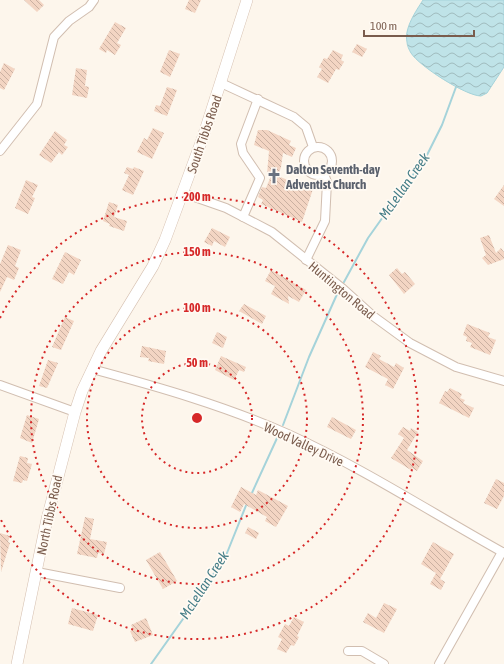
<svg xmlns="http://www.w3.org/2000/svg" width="504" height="664" viewBox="0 0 504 664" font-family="'Asap Condensed',sans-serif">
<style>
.water{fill:url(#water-waves);stroke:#a5d3da}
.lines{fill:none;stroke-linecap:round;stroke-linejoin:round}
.stream{stroke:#a5d3da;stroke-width:2}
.building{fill:url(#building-back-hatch)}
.street-casing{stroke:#d1beb0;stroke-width:10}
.secondary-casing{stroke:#d6c0b0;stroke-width:12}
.street{stroke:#fff;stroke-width:8}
.secondary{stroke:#fff;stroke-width:11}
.ring{fill:none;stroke:#d62828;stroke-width:2;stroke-dasharray:2 4}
.labels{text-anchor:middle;stroke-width:3.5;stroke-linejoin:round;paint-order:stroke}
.street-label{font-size:13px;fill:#7a5c4d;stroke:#fffaf3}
.worship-label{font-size:13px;font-weight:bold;fill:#5b616d;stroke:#fffaf3;text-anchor:start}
.water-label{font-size:14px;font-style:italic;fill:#437c86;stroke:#fffaf3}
.centre{fill:#d62828;stroke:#fffaf3;stroke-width:2}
.ring-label{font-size:12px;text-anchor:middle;font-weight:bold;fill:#d62828;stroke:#fffaf3;stroke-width:3.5;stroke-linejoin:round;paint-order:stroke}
</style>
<defs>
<pattern id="water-waves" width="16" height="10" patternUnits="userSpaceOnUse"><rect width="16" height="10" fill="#bfe3e8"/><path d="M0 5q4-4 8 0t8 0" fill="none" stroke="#a0bbbe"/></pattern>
<pattern id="building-back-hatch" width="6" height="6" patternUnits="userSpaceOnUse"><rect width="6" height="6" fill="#f3d5c3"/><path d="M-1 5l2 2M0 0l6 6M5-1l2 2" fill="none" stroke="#cab0a1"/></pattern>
</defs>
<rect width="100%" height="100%" fill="#fdf6ec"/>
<path class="water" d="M423,0H504V67L487,93L481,96C466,96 419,66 411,53C409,50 407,45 407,42C404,28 416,11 423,0Z"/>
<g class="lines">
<g class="stream">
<polyline points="344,282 368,238 427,155 442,125 456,87"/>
<polyline points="283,425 309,357 338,292"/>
<polyline points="251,495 278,436"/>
<polyline points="151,664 200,595 227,553 247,503"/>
</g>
</g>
<g class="building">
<polygon points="24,0 39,0 44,5 37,12"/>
<polygon points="189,0 201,0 195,13 185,9"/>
<polygon points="115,22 126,28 117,43 121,45 115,55 107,50 106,53 99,49"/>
<polygon points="357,44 367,49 362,57 352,52"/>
<polygon points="169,50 180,54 170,77 160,72"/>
<polygon points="333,50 343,55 341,60 344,62 339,70 336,69 328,83 317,77 322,69 319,67 324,58 327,59"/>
<polygon points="4,63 15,69 4,90 0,88 0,72"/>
<polygon points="76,68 87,70 85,86 89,87 87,98 72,95"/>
<polygon points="167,87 177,90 167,116 154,111 156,105 160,106"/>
<polygon points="153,128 164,133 152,159 137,152 144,138 147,140"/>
<polygon points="258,130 267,130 291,141 289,145 296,148 292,157 283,153 281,167 278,176 307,188 308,185 313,189 302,222 261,204 263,200 258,197 262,187 266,188 271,176 267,174 269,151 254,145"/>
<polygon points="55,131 67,140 64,145 68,147 62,155 59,152 51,163 39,155"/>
<polygon points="127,167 133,169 134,167 144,171 133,195 122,190 129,175 124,173"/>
<polygon points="26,180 38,185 32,197 35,198 28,214 15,208"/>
<polygon points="504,185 504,206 494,199"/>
<polygon points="109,202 118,205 114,217 127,221 124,231 109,226 110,224 103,221"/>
<polygon points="212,228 230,237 225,247 214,241 212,246 204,242"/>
<polygon points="489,235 496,253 501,248 504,252 504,259 488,265 482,258 486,255 480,238"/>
<polygon points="8,245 21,250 15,266 19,268 14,280 7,277 0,292 0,264"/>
<polygon points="65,252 81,260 74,275 69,272 63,284 52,279"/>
<polygon points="397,268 402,274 405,272 415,284 404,294 389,275"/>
<polygon points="271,270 306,290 299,302 288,296 289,304 271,294 275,286 265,281"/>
<polygon points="244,304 266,316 262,324 239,311"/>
<polygon points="65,317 74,321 61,350 52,347"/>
<polygon points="467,324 490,333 488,337 496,340 490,355 470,347 472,343 466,341 467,337 463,335"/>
<polygon points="217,332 227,337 223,348 212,343"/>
<polygon points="142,346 166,351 164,364 148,361 149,358 140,357"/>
<polygon points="373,352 381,356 379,359 394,367 396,363 404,368 393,389 385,385 388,379 365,367"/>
<polygon points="221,356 246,367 244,372 239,370 234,380 215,370"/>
<polygon points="48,360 58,363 47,388 39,386"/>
<polygon points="450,388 462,394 460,398 465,400 463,403 474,408 469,418 439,403 445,391 447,392"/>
<polygon points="27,415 39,419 32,443 20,438"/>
<polygon points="332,417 356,430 351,439 327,427"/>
<polygon points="403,427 410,431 411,428 418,432 407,450 423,461 417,471 412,468 411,470 391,458 404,438 398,434"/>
<polygon points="20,456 28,458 27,463 32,464 27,481 23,480 22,483 13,481"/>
<polygon points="496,479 504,483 504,496 497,509 484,503"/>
<polygon points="241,487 256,495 258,490 288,506 276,527 265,521 267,517 244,504 240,512 231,507"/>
<polygon points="85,517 94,519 90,539 107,542 104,554 98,553 97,558 77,554"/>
<polygon points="248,527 259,533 256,539 245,533"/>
<polygon points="0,533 10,536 8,542 10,543 1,572"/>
<polygon points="433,542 454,554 440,579 445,582 441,590 430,584 436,573 421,564"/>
<polygon points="160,552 177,581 163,589 146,560"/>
<polygon points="384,603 397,609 384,633 363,622 368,613 376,618"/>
<polygon points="72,608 98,615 93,631 68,624"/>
<polygon points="294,617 304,622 297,636 299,637 294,646 291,645 286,653 277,649 282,639 278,637 285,624 289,626"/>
<polygon points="146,618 153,635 135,642 130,631 133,630 131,625"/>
</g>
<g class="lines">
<g class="street-casing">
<g id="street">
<polyline points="221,83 294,117 306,127 313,147"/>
<circle cx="318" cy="161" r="14"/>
<polyline points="0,151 37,104 54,37 69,21 89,7 94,0"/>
<polyline points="183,193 226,208 272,232 342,288 373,316 410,343 456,367 504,381"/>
<polyline points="243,217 260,178 243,153 241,144 258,99"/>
<polyline points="306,260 325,221 327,182 324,174"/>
<path d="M92,369C159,387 225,406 288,434C363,468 432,513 504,553"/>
<polyline points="0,385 75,412"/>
<polyline points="37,572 120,588"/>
<polyline points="348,651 362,651 384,664"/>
<polyline points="439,664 502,552"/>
</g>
</g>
<g class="secondary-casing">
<polyline id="secondary" points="17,664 47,519 75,412 82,391 101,351 153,266 165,240 203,137 247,0"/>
</g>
<use href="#street" class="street"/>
<use href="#secondary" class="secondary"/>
</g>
<g class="ring">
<circle cx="197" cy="418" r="55"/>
<circle cx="197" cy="418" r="110"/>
<circle cx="197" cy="418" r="166"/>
<path d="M0 318A221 221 0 1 1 0 518"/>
</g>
<defs>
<g id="church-bare" transform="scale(1.2)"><path d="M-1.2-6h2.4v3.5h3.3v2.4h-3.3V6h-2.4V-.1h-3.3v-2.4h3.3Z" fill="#6b7280" stroke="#fffaf3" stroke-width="2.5" paint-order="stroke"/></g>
</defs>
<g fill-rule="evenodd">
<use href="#church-bare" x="274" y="176"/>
</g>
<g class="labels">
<g class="street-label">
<text transform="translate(204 134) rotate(-71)" y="5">South Tibbs Road</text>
<text transform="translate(342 290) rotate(40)" y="5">Huntington Road</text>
<text transform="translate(304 444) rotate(25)" y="5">Wood Valley Drive</text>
<text transform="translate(49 515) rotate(-78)" y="5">North Tibbs Road</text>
</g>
<g class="worship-label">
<text x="286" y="174">Dalton Seventh-day<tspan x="286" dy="15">Adventist Church</tspan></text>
</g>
<g class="water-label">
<text transform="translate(404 186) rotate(-55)" y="5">McLellan Creek</text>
<text transform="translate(204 585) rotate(-57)" y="5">McLellan Creek</text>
</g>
</g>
<circle cx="197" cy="418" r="6" class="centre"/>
<g class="ring-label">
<text x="197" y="201">200 m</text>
<text x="197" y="256">150 m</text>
<text x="197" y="312">100 m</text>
<text x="197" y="367">50 m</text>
</g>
<path d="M364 30v6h110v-6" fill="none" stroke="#7a5c4d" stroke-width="2"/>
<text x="370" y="30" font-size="12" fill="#7a5c4d" stroke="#fffaf3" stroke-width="3" paint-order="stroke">100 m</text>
</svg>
